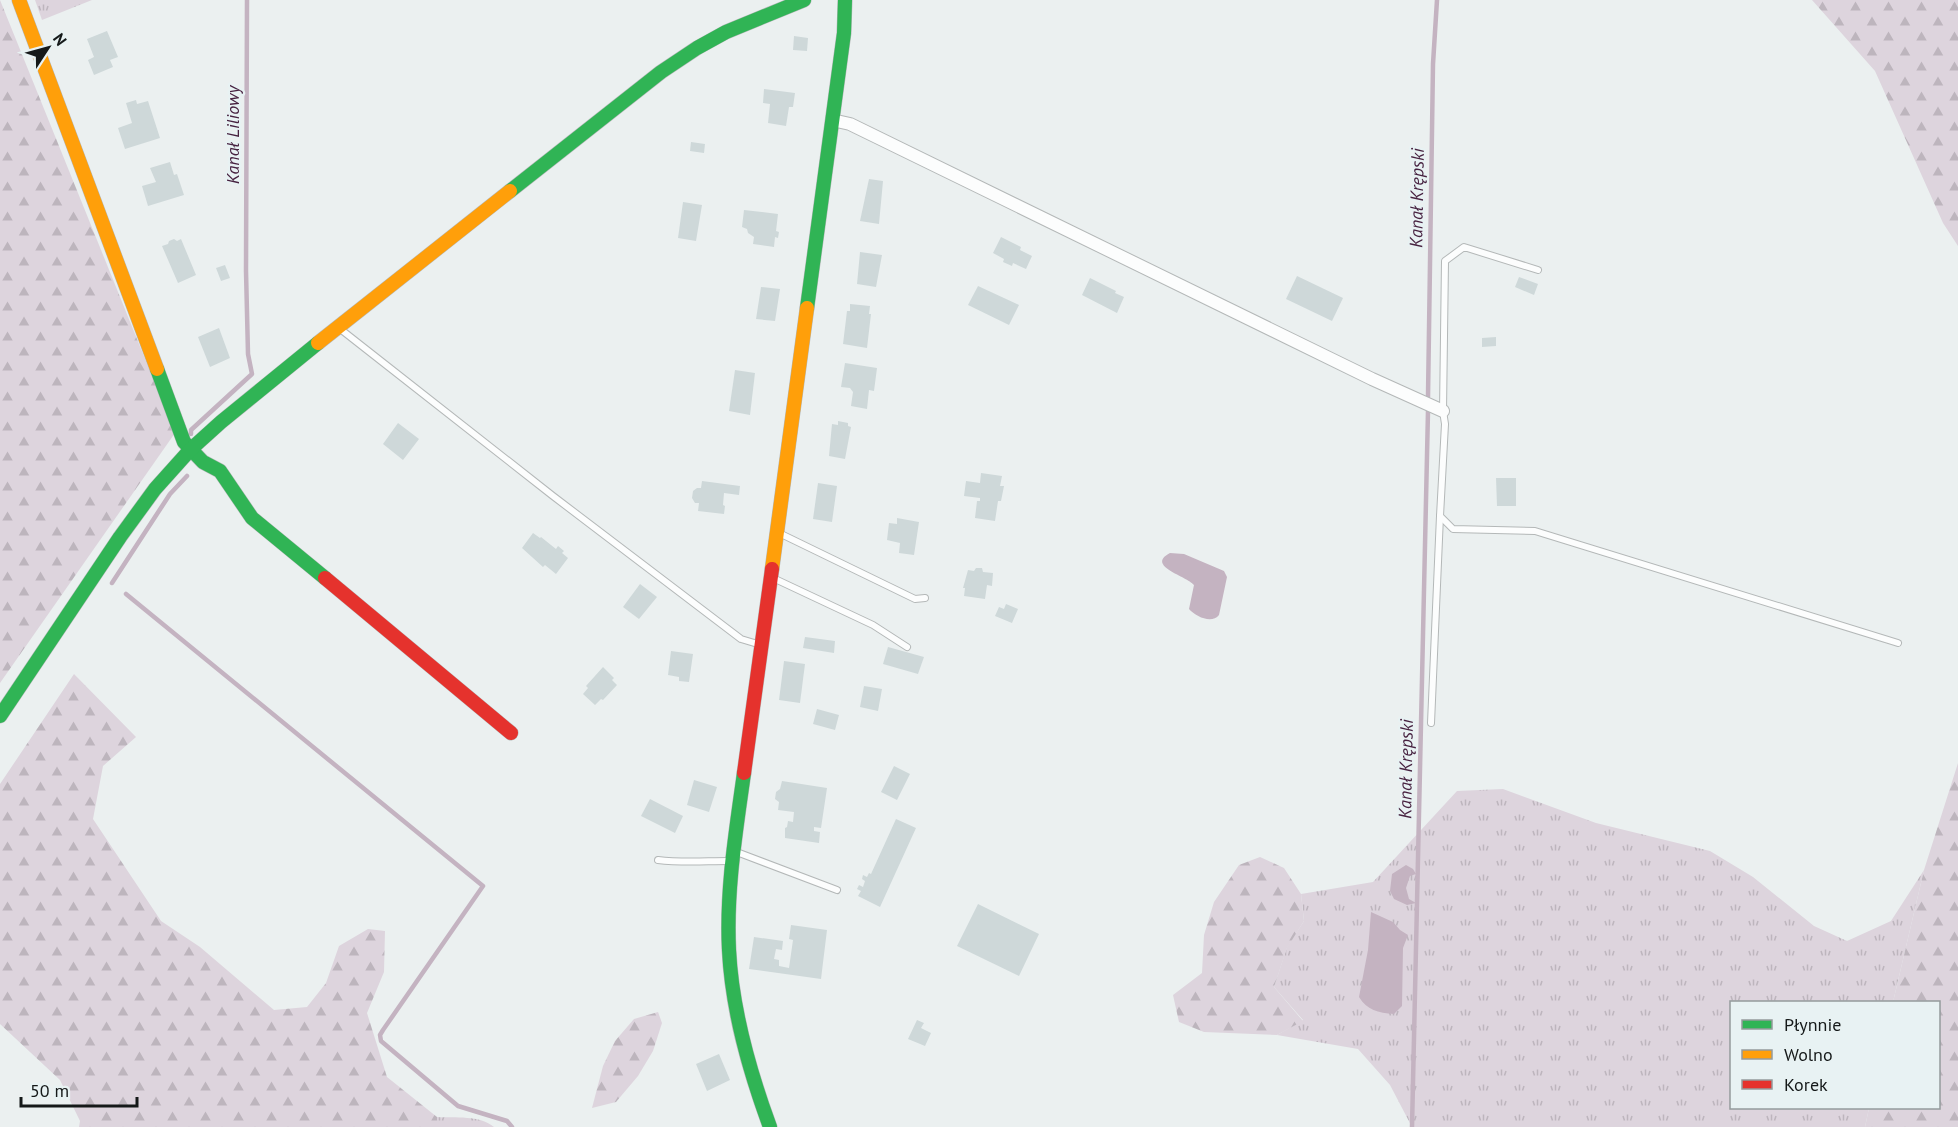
<svg xmlns="http://www.w3.org/2000/svg" width="1958" height="1127" viewBox="0 0 1958 1127" font-family="'PT Sans',sans-serif">
<style>
.grass{fill:url(#grass-tufts)}
.forest{fill:url(#forest-firs)}
.water{fill:#c4b3c1}
.lines{fill:none;stroke-linecap:round;stroke-linejoin:round}
.stream{stroke:#c4b3c1;stroke-width:4.5}
.building{fill:#ced8d9}
.lane-casing{stroke:#b4b8b8;stroke-width:8}
.street-casing{stroke:#b4b8b8;stroke-width:14}
.fast-casing{stroke:#b4b8b8;stroke-width:15}
.slow-casing{stroke:#b4b8b8;stroke-width:15}
.jam-casing{stroke:#b4b8b8;stroke-width:15}
.lane{stroke:#fcfdfd;stroke-width:6}
.street{stroke:#fcfdfd;stroke-width:12}
.fast{stroke:#30b455;stroke-width:14}
.slow{stroke:#ff9f0a;stroke-width:14}
.jam{stroke:#e5322d;stroke-width:14}
.labels{text-anchor:middle;stroke-width:4.5;stroke-linejoin:round;paint-order:stroke}
.water-label{font-size:18px;font-style:italic;fill:#472240;stroke:#e8f2f3}
</style>
<defs>
<pattern id="grass-tufts" width="24" height="20" patternUnits="userSpaceOnUse" patternTransform="scale(1.5)"><rect width="24" height="20" fill="#ddd4dd"/><path d="M3 7l-1-3M5 7V3M7 7l1-3M15 17l-1-3M17 17v-4M19 17l1-3" fill="none" stroke="#bdb5bd"/></pattern>
<pattern id="forest-firs" width="22" height="20" patternUnits="userSpaceOnUse" patternTransform="scale(1.5)"><rect width="22" height="20" fill="#ddd4dd"/><path d="M5 1l3.5 6h-7zM16 11l3.5 6h-7z" fill="#bdb5bd"/></pattern>
</defs>
<rect width="100%" height="100%" fill="#ebf0f0"/>
<g class="grass">
<polygon points="35,0 92,0 42,20"/>
<polygon points="1503,789 1596,823 1710,851 1753,877 1814,926 1847,941 1891,921 1924,870 1893,1002 1732,1002 1732,1108 1869,1108 1865,1127 1412,1127 1390,1085 1358,1049 1277,1035 1303,1020 1274,987 1287,947 1304,921 1301,894 1373,882 1457,791"/>
<path d="M437,1117C455,1118 480,1115 494,1127H437Z"/>
</g>
<g class="forest">
<polygon points="0,0 175,433 0,683"/>
<polygon points="1812,0 1958,0 1958,246 1943,223 1875,71"/>
<polygon points="74,674 136,737 103,766 93,819 161,921 200,947 274,1010 307,1007 326,983 339,946 368,929 385,931 384,972 367,1013 387,1077 437,1117 437,1127 79,1127 80,1121 60,1080 0,1024 0,784"/>
<polygon points="1958,763 1958,1127 1865,1127 1869,1108 1938,1108 1938,1002 1893,1002 1924,870"/>
<polygon points="1260,857 1284,868 1301,894 1304,921 1287,948 1274,987 1303,1021 1277,1035 1204,1032 1179,1022 1173,995 1202,973 1204,935 1214,902 1239,865"/>
<polygon points="658,1012 662,1023 653,1051 638,1076 616,1102 592,1108 603,1066 615,1041 634,1019"/>
</g>
<g class="water">
<path d="M1170,553L1184,554L1224,571L1227,577L1219,615C1212,624 1196,617 1189,609L1194,585C1187,576 1145,566 1170,553Z"/>
<polygon points="1406,865 1413,869 1416,874 1410,876 1406,888 1409,899 1416,903 1407,905 1394,899 1390,891 1392,874"/>
<path d="M1371,912L1393,922L1400,930L1408,935L1403,948L1402,1006L1394,1014C1378,1013 1367,1010 1359,997L1368,950Z"/>
</g>
<g class="lines">
<g class="stream">
<polyline points="1428,397 1433,64 1437,0"/>
<polyline points="191,434 191,430 252,374 248,354 246,271 247,0"/>
<polyline points="112,583 170,494 187,476"/>
<polyline points="126,594 483,886 383,1030 380,1035 381,1041 458,1106 507,1121 512,1127"/>
<polyline points="1412,1127 1428,411"/>
</g>
</g>
<g class="building">
<polygon points="107,31 118,57 110,60 113,67 94,75 88,60 94,57 87,39"/>
<polygon points="794,36 808,38 807,51 793,50"/>
<polygon points="764,89 795,93 793,107 789,107 786,126 768,123 770,104 763,103"/>
<polygon points="136,100 137,104 148,101 160,138 125,149 118,128 132,123 126,103"/>
<polygon points="691,142 705,144 704,153 690,151"/>
<polygon points="170,162 174,175 177,174 184,195 148,206 142,186 156,182 150,168"/>
<polygon points="869,179 883,181 879,224 860,221"/>
<polygon points="683,202 702,205 696,241 678,238"/>
<polygon points="744,210 778,214 776,231 779,232 778,238 775,237 774,247 753,244 754,237 748,233 747,229 742,227"/>
<polygon points="1001,237 1021,247 1020,250 1032,256 1026,269 1013,263 1012,266 1003,262 1004,259 993,253"/>
<polygon points="174,239 177,241 181,239 196,275 178,283 162,246 168,244 169,241"/>
<polygon points="860,252 882,255 876,287 857,284"/>
<polygon points="225,265 230,278 221,281 216,268"/>
<polygon points="1297,276 1343,298 1332,321 1286,299"/>
<polygon points="1519,277 1538,284 1534,295 1515,287"/>
<polygon points="1090,278 1116,291 1115,293 1124,297 1117,313 1082,295"/>
<polygon points="978,286 1019,305 1009,325 968,305"/>
<polygon points="761,287 780,289 775,321 756,319"/>
<polygon points="850,304 870,306 869,314 871,314 867,348 843,344 847,311 850,311"/>
<polygon points="219,328 230,358 210,367 198,337"/>
<polygon points="1496,337 1496,346 1482,347 1482,338"/>
<polygon points="845,363 877,368 874,391 869,390 867,409 851,406 853,392 850,388 841,387"/>
<polygon points="735,370 755,373 750,415 729,411"/>
<polygon points="838,421 848,423 848,426 851,427 845,459 829,456 832,424 838,425"/>
<polygon points="398,423 419,439 403,460 383,444"/>
<polygon points="981,473 1002,476 1000,486 1004,486 1001,501 998,501 995,521 975,518 977,501 980,501 980,498 964,496 966,481 980,483"/>
<polygon points="1496,478 1516,478 1516,506 1497,506"/>
<polygon points="702,481 740,486 739,495 724,493 723,505 725,506 724,514 698,511 699,503 695,503 692,498 693,491 697,488 701,488"/>
<polygon points="818,483 837,486 832,522 813,519"/>
<polygon points="897,518 919,522 914,555 899,553 900,543 887,540 889,523 897,524"/>
<polygon points="533,533 540,538 541,537 556,549 558,546 564,551 562,553 568,558 556,574 545,565 543,567 522,548"/>
<polygon points="976,568 982,568 983,572 993,573 992,586 987,585 985,599 964,596 965,588 963,588 968,570 974,571"/>
<polygon points="640,584 657,597 639,619 623,607"/>
<polygon points="1006,604 1018,609 1012,623 995,616 999,607 1004,609"/>
<polygon points="805,637 835,641 834,653 803,648"/>
<polygon points="888,647 924,657 918,674 883,664"/>
<polygon points="671,651 693,654 689,682 679,681 679,677 668,675"/>
<polygon points="784,661 805,664 800,703 779,700"/>
<polygon points="603,667 614,678 612,680 617,685 603,700 601,699 595,705 583,694 588,688 586,686"/>
<polygon points="864,686 882,689 878,711 860,707"/>
<polygon points="817,709 839,715 835,730 813,724"/>
<polygon points="894,766 910,774 897,800 881,792"/>
<polygon points="694,780 717,787 709,812 687,805"/>
<polygon points="782,781 827,788 821,828 814,827 814,831 820,832 819,843 785,838 785,828 787,827 788,821 793,822 794,812 778,810 779,802 775,799 776,792 780,789"/>
<polygon points="650,799 683,816 675,833 641,816"/>
<polygon points="896,819 916,828 880,907 858,896 861,891 857,889 859,885 863,887 865,881 862,879 863,875 867,877 869,873 871,874"/>
<polygon points="978,904 1039,934 1019,976 957,946"/>
<polygon points="791,925 827,930 821,979 749,969 754,937 783,941 782,950 776,949 774,959 779,960 779,966 789,968 793,940 789,939"/>
<polygon points="917,1020 924,1023 921,1028 931,1033 925,1046 908,1039"/>
<polygon points="719,1054 730,1080 707,1091 696,1064"/>
</g>
<g class="lines">
<g class="lane-casing">
<g id="lane">
<polyline points="1538,270 1464,247 1445,261 1443,411 1445,424 1440,516 1453,529 1535,531 1898,643"/>
<polyline points="339,328 553,496 741,639 761,645"/>
<polyline points="779,533 915,599 925,598"/>
<polyline points="773,578 873,625 907,647"/>
<polyline points="1431,723 1440,516"/>
<polyline points="734,851 837,890"/>
<path d="M658,860C682,863 705,861 729,861"/>
</g>
</g>
<g class="street-casing">
<polyline id="street" points="832,120 850,124 1372,379 1443,411"/>
</g>
<g class="fast-casing">
<g id="fast">
<polyline points="510,191 661,72 697,48 726,32 804,0"/>
<polyline points="807,308 844,33 845,0"/>
<polyline points="157,369 184,442 203,462 220,471 252,518 325,578"/>
<polyline points="0,716 120,537 155,489 190,450 221,422 318,343"/>
<path d="M744,773C736,831 726,890 729,950C732,1011 749,1070 770,1127"/>
</g>
</g>
<g class="slow-casing">
<g id="slow">
<polyline points="19,0 157,369"/>
<polyline points="318,343 510,191"/>
<polyline points="772,569 807,308"/>
</g>
</g>
<g class="jam-casing">
<g id="jam">
<polyline points="325,578 511,733"/>
<polyline points="744,773 772,569"/>
</g>
</g>
<use href="#lane" class="lane"/>
<use href="#street" class="street"/>
<use href="#fast" class="fast"/>
<use href="#slow" class="slow"/>
<use href="#jam" class="jam"/>
</g>
<g class="labels">
<g class="water-label">
<text transform="translate(233 135) rotate(-90)" y="6">Kanał Liliowy</text>
<text transform="translate(1417 198) rotate(-89)" y="6">Kanał Krępski</text>
<text transform="translate(1406 769) rotate(-89)" y="6">Kanał Krępski</text>
</g>
</g>
<rect x="1730" y="1001" width="210" height="108" fill="#e8f2f3" stroke="#949b9c" stroke-width="1.5"/>
<rect x="1742" y="1020" width="30" height="9" fill="#30b455" stroke="#949b9c" stroke-width="1.5"/>
<text x="1784" y="1031" font-size="18" fill="#151919">Płynnie</text>
<rect x="1742" y="1050" width="30" height="9" fill="#ff9f0a" stroke="#949b9c" stroke-width="1.5"/>
<text x="1784" y="1061" font-size="18" fill="#151919">Wolno</text>
<rect x="1742" y="1080" width="30" height="9" fill="#e5322d" stroke="#949b9c" stroke-width="1.5"/>
<text x="1784" y="1091" font-size="18" fill="#151919">Korek</text>
<g transform="translate(48 48) rotate(54)" stroke="#e8f2f3" stroke-width="4.5" paint-order="stroke">
<path d="M0-4.5L10 22L0 15L-10 22Z" fill="#151919"/>
<text y="-9" font-size="16" font-weight="bold" text-anchor="middle" fill="#151919">N</text>
</g>
<path d="M21 1097v9h116v-9" fill="none" stroke="#151919" stroke-width="3"/>
<text x="30" y="1097" font-size="18" fill="#151919" stroke="#e8f2f3" stroke-width="4.5" paint-order="stroke">50 m</text>
</svg>
